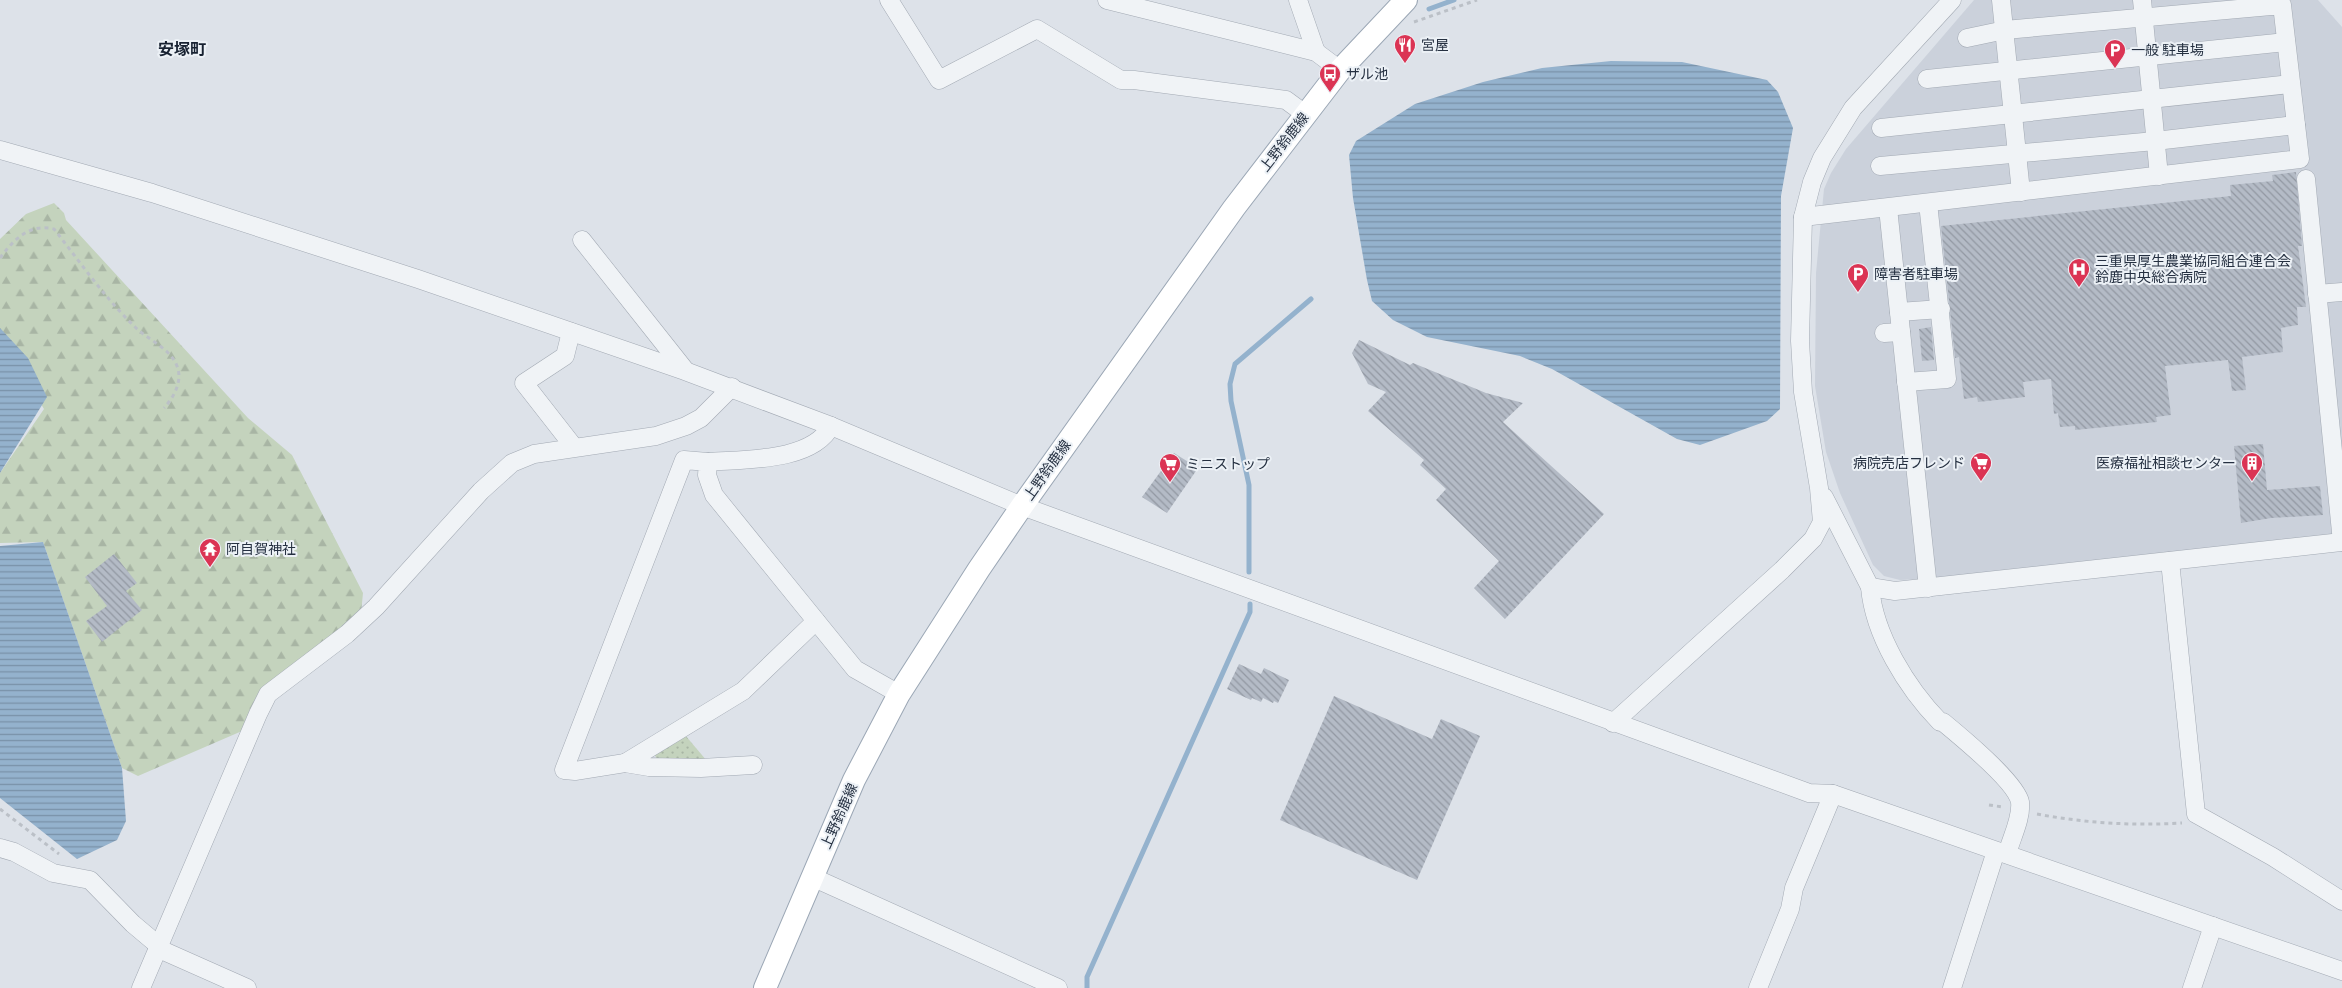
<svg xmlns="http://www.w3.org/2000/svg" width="2342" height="988" viewBox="0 0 2342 988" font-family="'Titillium Web','Noto Sans JP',sans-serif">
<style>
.built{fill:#cbd1db}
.grass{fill:url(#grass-dots)}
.forest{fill:url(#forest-firs)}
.water{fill:url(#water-rules)}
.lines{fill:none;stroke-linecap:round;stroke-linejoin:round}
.stream{stroke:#94b2cd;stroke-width:5}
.building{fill:url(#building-back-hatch)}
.minor-casing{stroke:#a2a9b3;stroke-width:19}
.major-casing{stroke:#9ba7b5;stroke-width:24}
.path{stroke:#bbc0c7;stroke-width:3;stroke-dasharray:4 4;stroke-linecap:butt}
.minor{stroke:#f0f3f6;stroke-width:18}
.major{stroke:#fff;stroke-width:22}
.labels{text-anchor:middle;stroke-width:4;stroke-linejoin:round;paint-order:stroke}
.poi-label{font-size:14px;fill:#253041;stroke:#ecf1f6;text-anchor:start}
.street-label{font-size:14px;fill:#253041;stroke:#ecf1f6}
.quarter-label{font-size:16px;font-weight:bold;fill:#172131;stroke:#ecf1f6}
</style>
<defs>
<pattern id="grass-dots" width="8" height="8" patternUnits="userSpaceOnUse" patternTransform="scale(1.25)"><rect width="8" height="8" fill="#c4d3bd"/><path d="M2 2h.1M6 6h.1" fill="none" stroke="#a8b5a4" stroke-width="1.8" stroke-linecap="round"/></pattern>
<pattern id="forest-firs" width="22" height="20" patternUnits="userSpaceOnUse" patternTransform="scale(1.25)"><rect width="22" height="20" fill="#c4d3bd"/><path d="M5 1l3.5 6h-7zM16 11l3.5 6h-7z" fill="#a8b5a4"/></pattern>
<pattern id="water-rules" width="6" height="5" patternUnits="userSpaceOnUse" patternTransform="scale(1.25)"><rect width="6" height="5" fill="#94b2cd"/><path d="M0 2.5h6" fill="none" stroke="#7991a8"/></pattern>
<pattern id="building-back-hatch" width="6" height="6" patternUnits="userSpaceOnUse" patternTransform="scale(1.25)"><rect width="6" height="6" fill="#b4bbc6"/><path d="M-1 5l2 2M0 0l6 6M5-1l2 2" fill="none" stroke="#9298a2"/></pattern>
</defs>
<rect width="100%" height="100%" fill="#dde2e9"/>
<polygon class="built" points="1974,0 2318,0 2342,27 2342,535 1940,578 1900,580 1884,576 1873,565 1840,493 1826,452 1815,386 1816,273 1824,189 1831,173 1846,149"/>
<polygon class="grass" points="685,735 707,761 659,762 654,754"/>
<polygon class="forest" points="54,203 64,213 66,220 248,418 292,455 363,593 361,613 242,731 138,776 122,768 43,542 0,543 0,473 44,409 0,336 0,239 26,214"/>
<g class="water">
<polygon points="1611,61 1682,62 1767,80 1778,92 1793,128 1781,196 1780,409 1767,421 1700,445 1677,439 1552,369 1520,356 1427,337 1393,320 1372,301 1367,280 1353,198 1349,155 1356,141 1415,104 1483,82 1542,68"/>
<polygon points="0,328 28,358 47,397 0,473"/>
<polygon points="43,542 122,768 126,821 117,840 77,859 0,798 0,546"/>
</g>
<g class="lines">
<g class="stream">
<polyline points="1429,9 1454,0"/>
<polyline points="1249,572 1249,485 1231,401 1230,384 1235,364 1311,299"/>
<polyline points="1087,988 1087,977 1250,612 1250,604"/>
</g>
</g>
<g class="building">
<polygon points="2296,172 2302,246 2298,246 2306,307 2297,307 2298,325 2281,328 2283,352 2242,357 2246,390 2232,391 2228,360 2165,366 2171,415 2156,417 2157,422 2075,430 2075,426 2060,427 2058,413 2054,414 2051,379 2023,382 2025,397 1978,402 1977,397 1964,399 1959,357 1955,358 1941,226 2231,196 2230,185 2273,181 2272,175"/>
<polygon points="1931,327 1934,360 1922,361 1919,329"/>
<polygon points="1359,340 1410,365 1413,363 1486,393 1523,403 1503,422 1604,514 1505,619 1474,588 1499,561 1436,500 1446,489 1420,465 1424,460 1368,411 1386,392 1368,384 1352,353"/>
<polygon points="2263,444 2267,490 2320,486 2323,515 2271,518 2241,523 2234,446"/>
<polygon points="1174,453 1198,468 1167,513 1142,497"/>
<polygon points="114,554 137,583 126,591 142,610 102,642 86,621 107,606 85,577"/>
<polygon points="1239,664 1261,674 1264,668 1289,680 1278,703 1274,701 1273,703 1263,698 1261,702 1252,698 1251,700 1227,689"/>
<polygon points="1334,696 1432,739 1441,719 1480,736 1417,880 1280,820"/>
</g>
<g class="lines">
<g class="minor-casing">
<g id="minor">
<polyline points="889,0 939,80 1037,29 1121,80 1134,80 1286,100 1305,114"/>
<polyline points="1107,0 1316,52 1340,70"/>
<polyline points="1298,0 1316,52"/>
<polyline points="2001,0 2021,192"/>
<polyline points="2142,0 2159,176"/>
<polyline points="1927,79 2286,42"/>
<polyline points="1881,128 2291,84"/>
<polyline points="0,150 152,193 418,279 685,371 831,426 1022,506 1809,793 1833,794 2342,971"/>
<polyline points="1880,166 2155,141 2296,125"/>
<polyline points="2306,179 2342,542"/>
<polyline points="1888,208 1928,588"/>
<polyline points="1803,217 2300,159 2282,5 2005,30 1967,38"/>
<polyline points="582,240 685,370"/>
<polyline points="2317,294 2342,292"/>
<polyline points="1899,312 1941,309"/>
<polyline points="571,332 565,356 524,383 574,447"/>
<polyline points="1884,333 1901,332"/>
<polyline points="1906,382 1947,379 1928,203"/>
<path d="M708,462C744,459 812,462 831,426"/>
<polyline points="1824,497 1870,587 1895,591 2342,542"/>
<polyline points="2170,561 2196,814 2273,857 2342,901"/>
<path d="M1870,587C1874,635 1907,688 1940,722H1943C1960,736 2016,782 2020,802C2022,818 2011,839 2007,854"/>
<polyline points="1613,723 1782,570 1813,539 1822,522 1819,488 1803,392 1800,341 1803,217 1812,182 1822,158 1853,108 1952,0"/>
<polyline points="625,763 743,691 816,621"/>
<polyline points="753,765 701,768 649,767 625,763 575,771 564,770 684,460 708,462 707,475 714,495 855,669 899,694"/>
<polyline points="0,848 14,852 53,873 90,880 133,924 158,945"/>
<polyline points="812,877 1058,988"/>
<polyline points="157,948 247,988"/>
<polyline points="141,988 258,714 268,694 347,634 376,607 481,491 512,463 534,454 656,436 686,426 701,418 732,387"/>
<polyline points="1758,988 1790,909 1794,888 1833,794"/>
<polyline points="1952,988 1996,851"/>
<polyline points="2192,988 2213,926"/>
</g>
</g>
<g class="major-casing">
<polyline id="major" points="765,988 854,780 899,694 979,569 1022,506 1234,208 1340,70 1406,0"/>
</g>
<g class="path">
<polyline points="1414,22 1477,0"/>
<path d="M0,258C14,239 30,223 54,229C80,262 105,298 135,327C148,340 170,348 177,366C183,381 174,397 164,408"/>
<polyline points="1989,805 2003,807"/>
<polyline points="0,809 59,854"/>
<path d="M2037,814C2085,823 2132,826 2182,823"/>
</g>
<use href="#minor" class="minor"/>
<use href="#major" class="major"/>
</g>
<defs>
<g id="restaurant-pin" transform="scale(1.125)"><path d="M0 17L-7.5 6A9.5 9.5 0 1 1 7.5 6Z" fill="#db3454" stroke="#ecf1f6"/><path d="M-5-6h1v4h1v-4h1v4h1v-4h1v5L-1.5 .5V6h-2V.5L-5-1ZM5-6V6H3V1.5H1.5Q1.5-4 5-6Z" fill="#fff"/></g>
<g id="parking-pin" transform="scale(1.125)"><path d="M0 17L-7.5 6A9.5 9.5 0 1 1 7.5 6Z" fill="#db3454" stroke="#ecf1f6"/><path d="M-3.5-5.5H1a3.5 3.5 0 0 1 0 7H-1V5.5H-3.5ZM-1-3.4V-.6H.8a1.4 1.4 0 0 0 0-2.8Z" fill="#fff"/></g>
<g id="bus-pin" transform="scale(1.125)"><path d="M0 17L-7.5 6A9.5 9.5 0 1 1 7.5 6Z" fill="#db3454" stroke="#ecf1f6"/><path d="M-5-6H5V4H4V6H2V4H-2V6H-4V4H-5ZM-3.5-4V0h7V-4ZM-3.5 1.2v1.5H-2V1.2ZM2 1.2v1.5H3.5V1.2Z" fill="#fff"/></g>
<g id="hospital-pin" transform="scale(1.125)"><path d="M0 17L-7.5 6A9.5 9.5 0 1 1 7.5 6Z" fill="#db3454" stroke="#ecf1f6"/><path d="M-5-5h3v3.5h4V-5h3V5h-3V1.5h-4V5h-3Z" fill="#fff"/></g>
<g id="supermarket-pin" transform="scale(1.125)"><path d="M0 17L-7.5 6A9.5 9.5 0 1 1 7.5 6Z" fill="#db3454" stroke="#ecf1f6"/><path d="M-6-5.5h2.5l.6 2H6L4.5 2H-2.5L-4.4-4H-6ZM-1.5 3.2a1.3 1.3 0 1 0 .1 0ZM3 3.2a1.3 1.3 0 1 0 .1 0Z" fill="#fff"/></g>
<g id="building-pin" transform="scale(1.125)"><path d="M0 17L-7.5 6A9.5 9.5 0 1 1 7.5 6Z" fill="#db3454" stroke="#ecf1f6"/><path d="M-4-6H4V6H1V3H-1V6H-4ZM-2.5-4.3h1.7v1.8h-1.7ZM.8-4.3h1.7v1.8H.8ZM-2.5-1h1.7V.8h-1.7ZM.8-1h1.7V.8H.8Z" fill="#fff"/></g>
<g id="temple-pin" transform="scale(1.125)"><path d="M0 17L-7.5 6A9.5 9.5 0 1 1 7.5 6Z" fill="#db3454" stroke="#ecf1f6"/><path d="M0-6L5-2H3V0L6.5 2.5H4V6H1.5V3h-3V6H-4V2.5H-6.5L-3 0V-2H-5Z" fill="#fff"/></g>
</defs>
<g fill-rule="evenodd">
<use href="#restaurant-pin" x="1405" y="45"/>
<use href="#parking-pin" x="2115" y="50"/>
<use href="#bus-pin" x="1330" y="74"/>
<use href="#hospital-pin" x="2079" y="269"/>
<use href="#parking-pin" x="1858" y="274"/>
<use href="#supermarket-pin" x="1981" y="463"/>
<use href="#building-pin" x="2252" y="463"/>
<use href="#supermarket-pin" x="1170" y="464"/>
<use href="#temple-pin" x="210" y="549"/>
</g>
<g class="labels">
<g class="poi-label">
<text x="1421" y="50">宮屋</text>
<text x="2131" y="55">一般 駐車場</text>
<text x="1346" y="79">ザル池</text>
<text x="2095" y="266">三重県厚生農業協同組合連合会<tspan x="2095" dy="16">鈴鹿中央総合病院</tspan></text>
<text x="1874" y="279">障害者駐車場</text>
<text x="1965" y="468" text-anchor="end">病院売店フレンド</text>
<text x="2236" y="468" text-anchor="end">医療福祉相談センター</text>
<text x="1186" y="469">ミニストップ</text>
<text x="226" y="554">阿自賀神社</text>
</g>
<g class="street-label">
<text transform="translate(1284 142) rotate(-52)" y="5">上野鈴鹿線</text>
<text transform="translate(1047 470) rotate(-55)" y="5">上野鈴鹿線</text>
<text transform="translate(839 816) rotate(-66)" y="5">上野鈴鹿線</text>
</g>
<g class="quarter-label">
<text x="182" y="55">安塚町</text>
</g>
</g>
</svg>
